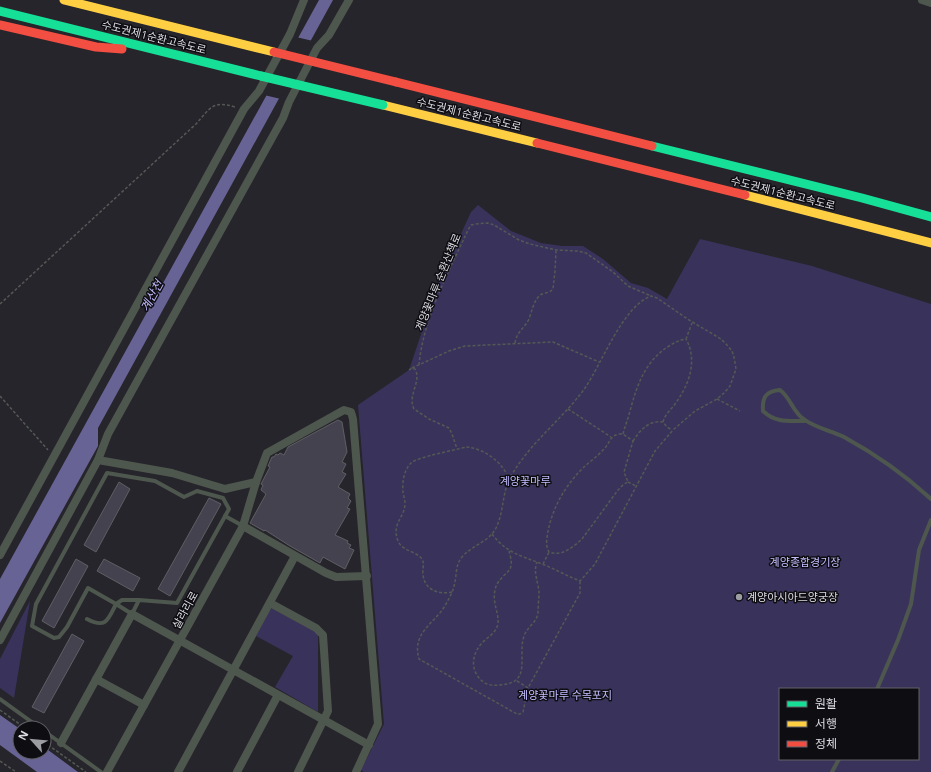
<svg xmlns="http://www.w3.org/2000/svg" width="931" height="772" viewBox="0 0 931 772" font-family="'Open Sans','Noto Sans KR',sans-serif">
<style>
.green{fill:#39335b;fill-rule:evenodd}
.water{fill:#686395}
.pier{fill:#26252b}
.building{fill:#44424f;stroke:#5f5e64}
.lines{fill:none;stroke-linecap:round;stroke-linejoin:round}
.path{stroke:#545955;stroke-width:1.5;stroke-dasharray:3 2;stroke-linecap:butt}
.lane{stroke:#4e574e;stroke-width:4}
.street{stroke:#4e574e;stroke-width:8}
.fast{stroke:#16e098;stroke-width:9}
.slow{stroke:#ffcf43;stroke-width:9}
.jam{stroke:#f24e42;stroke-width:9}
.fast-bridge{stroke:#16e098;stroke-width:9}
.jam-bridge{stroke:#f24e42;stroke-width:9}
.poi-dot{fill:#9c9ca3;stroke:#0d0d12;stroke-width:1.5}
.labels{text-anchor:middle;stroke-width:3;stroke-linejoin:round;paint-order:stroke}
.street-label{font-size:11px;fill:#dcdce3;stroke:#0d0d12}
.park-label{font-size:11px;fill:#c3bdfe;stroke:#0d0d12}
.poi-label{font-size:11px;fill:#dcdce3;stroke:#0d0d12;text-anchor:start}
.water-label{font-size:12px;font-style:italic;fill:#c1bafb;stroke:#0d0d12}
</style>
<rect width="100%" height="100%" fill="#26252b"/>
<g class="green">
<path d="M478,205L511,231L541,243L562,246H583L603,259L631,283L648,288L667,299L700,239L812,266L931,304V772H364L361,770L384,724L358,405L409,370L438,284L471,212ZM780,689H918V759H780Z"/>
<polygon points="30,601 14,698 0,688 0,659"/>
<polygon points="271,608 316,632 318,634 318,712 275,687 293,656 256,636"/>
</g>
<g class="water">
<polygon points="319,0 333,0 98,428 98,446 0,623 0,579"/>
<polygon points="0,715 20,729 20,752 44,752 44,747 78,772 37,772 0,745"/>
</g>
<polygon class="pier" points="296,37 313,41 281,99 264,95"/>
<g class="building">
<polygon points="338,420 342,422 347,452 342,462 346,464 342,472 346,474 338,487 350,494 348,498 351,501 347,508 350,509 335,535 348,541 347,543 351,545 349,548 354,550 345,569 323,557 320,563 290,546 265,530 264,531 250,523 266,494 261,490 263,485 261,484 270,467 268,466 272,457 274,457 276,454 278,455 280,453 284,455 288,447"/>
<polygon points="119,482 130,489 96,552 84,545"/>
<polygon points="209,498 221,504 170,596 158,589"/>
<polygon points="76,559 88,566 54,628 42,621"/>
<polygon points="104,559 140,578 133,591 97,571"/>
<polygon points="72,634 84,641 44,713 32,707"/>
</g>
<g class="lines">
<g class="path">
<path d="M0,304L196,124C210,108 213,100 235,107"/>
<path d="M515,343C517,331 524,329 529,319C532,311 533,303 539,296C543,292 549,294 553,289L555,271L556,251"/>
<path d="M419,365C423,319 449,271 468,230L471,225L476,224L488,223L494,225L519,240L530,244L556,250L577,251L586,253L613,272L628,286L651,296"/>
<polyline points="412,368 449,351 465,346 553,342 599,362"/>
<path d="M409,370L412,368L415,369C422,382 407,395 414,409L429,419L449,428L452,434L457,449"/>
<polyline points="0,396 48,450"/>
<polyline points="717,399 740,411"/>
<polyline points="568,409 611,437"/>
<path d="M663,422C665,414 671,410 675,404C689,385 698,361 686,339"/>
<path d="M619,434H623L633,441L624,472L628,482L624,484L618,490L582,539C573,547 562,557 549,552C545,545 547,538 548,531C553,507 565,486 582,469C589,462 598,456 605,448C610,442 610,436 619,434Z"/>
<path d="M623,434C625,426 628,419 630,411C637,385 645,361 669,346C674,343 679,340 686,339L692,323"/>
<path d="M633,441C640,430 649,420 663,422L667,427L672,430"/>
<polyline points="628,482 636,486"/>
<path d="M492,534C506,553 522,556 542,564C555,569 567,576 580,581L595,564L655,451L673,430L695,411L717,399L724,393L730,386L736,369L734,357L732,351L727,345L721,339L689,320L657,298L651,296C623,306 602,363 585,388C562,420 529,443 510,478C502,493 504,512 496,528C489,542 472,545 462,557C455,565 457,576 454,586C453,591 450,597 447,602C437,623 411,631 419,659L517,714H520L523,712L528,688"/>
<path d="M509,551C510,555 512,561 511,566C510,573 497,578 495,590C492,602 499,613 498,623C497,633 487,637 481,644C472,655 470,669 481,680C486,685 493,686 500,685C533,683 517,656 524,636C527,627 537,622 538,613C538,606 539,598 539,592C538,581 533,572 537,562"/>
<polyline points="543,564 549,552"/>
<path d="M452,592C439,595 424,590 423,574C422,569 425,564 422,559C416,551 402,551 398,541C391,523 405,518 405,503C405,499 403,495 403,491C402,482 404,470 411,463C417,457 456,450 466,447C484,448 504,463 509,480"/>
<polyline points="517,681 528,688 580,593 580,581"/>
<polyline points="0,710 25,728"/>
<polyline points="44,742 86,772"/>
<polyline points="0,761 16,772"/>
</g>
<g class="lane">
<path d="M805,421C789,421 775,423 763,411C762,397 766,391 780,390C791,398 793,413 805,420C816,428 832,431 844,437C877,455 904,474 931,499"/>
<polyline points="225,516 243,526"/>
<path d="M87,619C106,629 108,620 116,604L132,614L139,600L177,603L229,509L223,498L197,491L184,497L155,481L107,473L36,604L32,626L54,638L59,637L67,627L88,588L116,604L122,600H139"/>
<polyline points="877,689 898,640 911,604 919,550 931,520"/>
<polyline points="0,699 40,728"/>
<polyline points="44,731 101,772"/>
<polyline points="832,772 839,759"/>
</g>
<g class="street">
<polyline points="922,0 931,3"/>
<polyline points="98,460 108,434 283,118 289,102 317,48 329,35 349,0"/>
<polyline points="243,526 326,573 336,577 367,576"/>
<polyline points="0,555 244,109 259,91 290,34 304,0"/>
<polyline points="270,603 316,628 323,635 328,711 298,772"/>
<polyline points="0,640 98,460 172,473 225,489 256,482"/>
<polyline points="96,679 144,705"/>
<polyline points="61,743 132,614 369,745"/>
<polyline points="107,772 243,526 256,482 267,453 344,410 351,412 353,419 378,724 356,772"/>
<polyline points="178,772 295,556"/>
<polyline points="237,772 278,695"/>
</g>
<g class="fast">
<polyline points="0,11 261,76"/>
<polyline points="652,146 862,198 931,217"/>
</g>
<g class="slow">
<polyline points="64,0 274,52"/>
<polyline points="383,105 537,143"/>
<polyline points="745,195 931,243"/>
</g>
<g class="jam">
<polyline points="0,25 96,47 122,49"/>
<polyline points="396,82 652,146"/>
<polyline points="537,143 745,195"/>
</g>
<polyline class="fast-bridge" points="261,76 383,105"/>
<polyline class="jam-bridge" points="274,52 396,82"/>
</g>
<circle class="poi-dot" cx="739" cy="597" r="4"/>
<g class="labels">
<g class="street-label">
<text transform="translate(154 37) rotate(14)" y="4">수도권제1순환고속도로</text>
<text transform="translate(469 114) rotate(14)" y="4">수도권제1순환고속도로</text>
<text transform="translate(783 193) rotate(14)" y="4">수도권제1순환고속도로</text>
<text transform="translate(438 282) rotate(-68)" y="4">계양꽃마루 순환산책로</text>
<text transform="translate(185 610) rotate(-61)" y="4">살라리로</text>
</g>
<g class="park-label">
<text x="525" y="485">계양꽃마루</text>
<text x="805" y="566">계양종합경기장</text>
<text x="565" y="699">계양꽃마루 수목포지</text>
</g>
<g class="poi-label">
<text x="747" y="601">계양아시아드양궁장</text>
</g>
<g class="water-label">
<text transform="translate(152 296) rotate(-61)" y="4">계산천</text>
</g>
</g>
<rect x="779" y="688" width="140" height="72" fill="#0d0d12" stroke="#606066"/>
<rect x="787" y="701" width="20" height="6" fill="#16e098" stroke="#606066"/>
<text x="815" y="708" font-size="12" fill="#dcdce3">원활</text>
<rect x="787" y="721" width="20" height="6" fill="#ffcf43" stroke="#606066"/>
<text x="815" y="728" font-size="12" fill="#dcdce3">서행</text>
<rect x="787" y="741" width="20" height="6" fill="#f24e42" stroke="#606066"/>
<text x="815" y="748" font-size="12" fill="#dcdce3">정체</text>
<g transform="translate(32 740) rotate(297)"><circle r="19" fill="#0d0d12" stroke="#606066"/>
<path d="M0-3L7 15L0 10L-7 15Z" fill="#9c9ca3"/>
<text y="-6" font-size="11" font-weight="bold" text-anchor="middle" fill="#dcdce3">N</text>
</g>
</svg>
